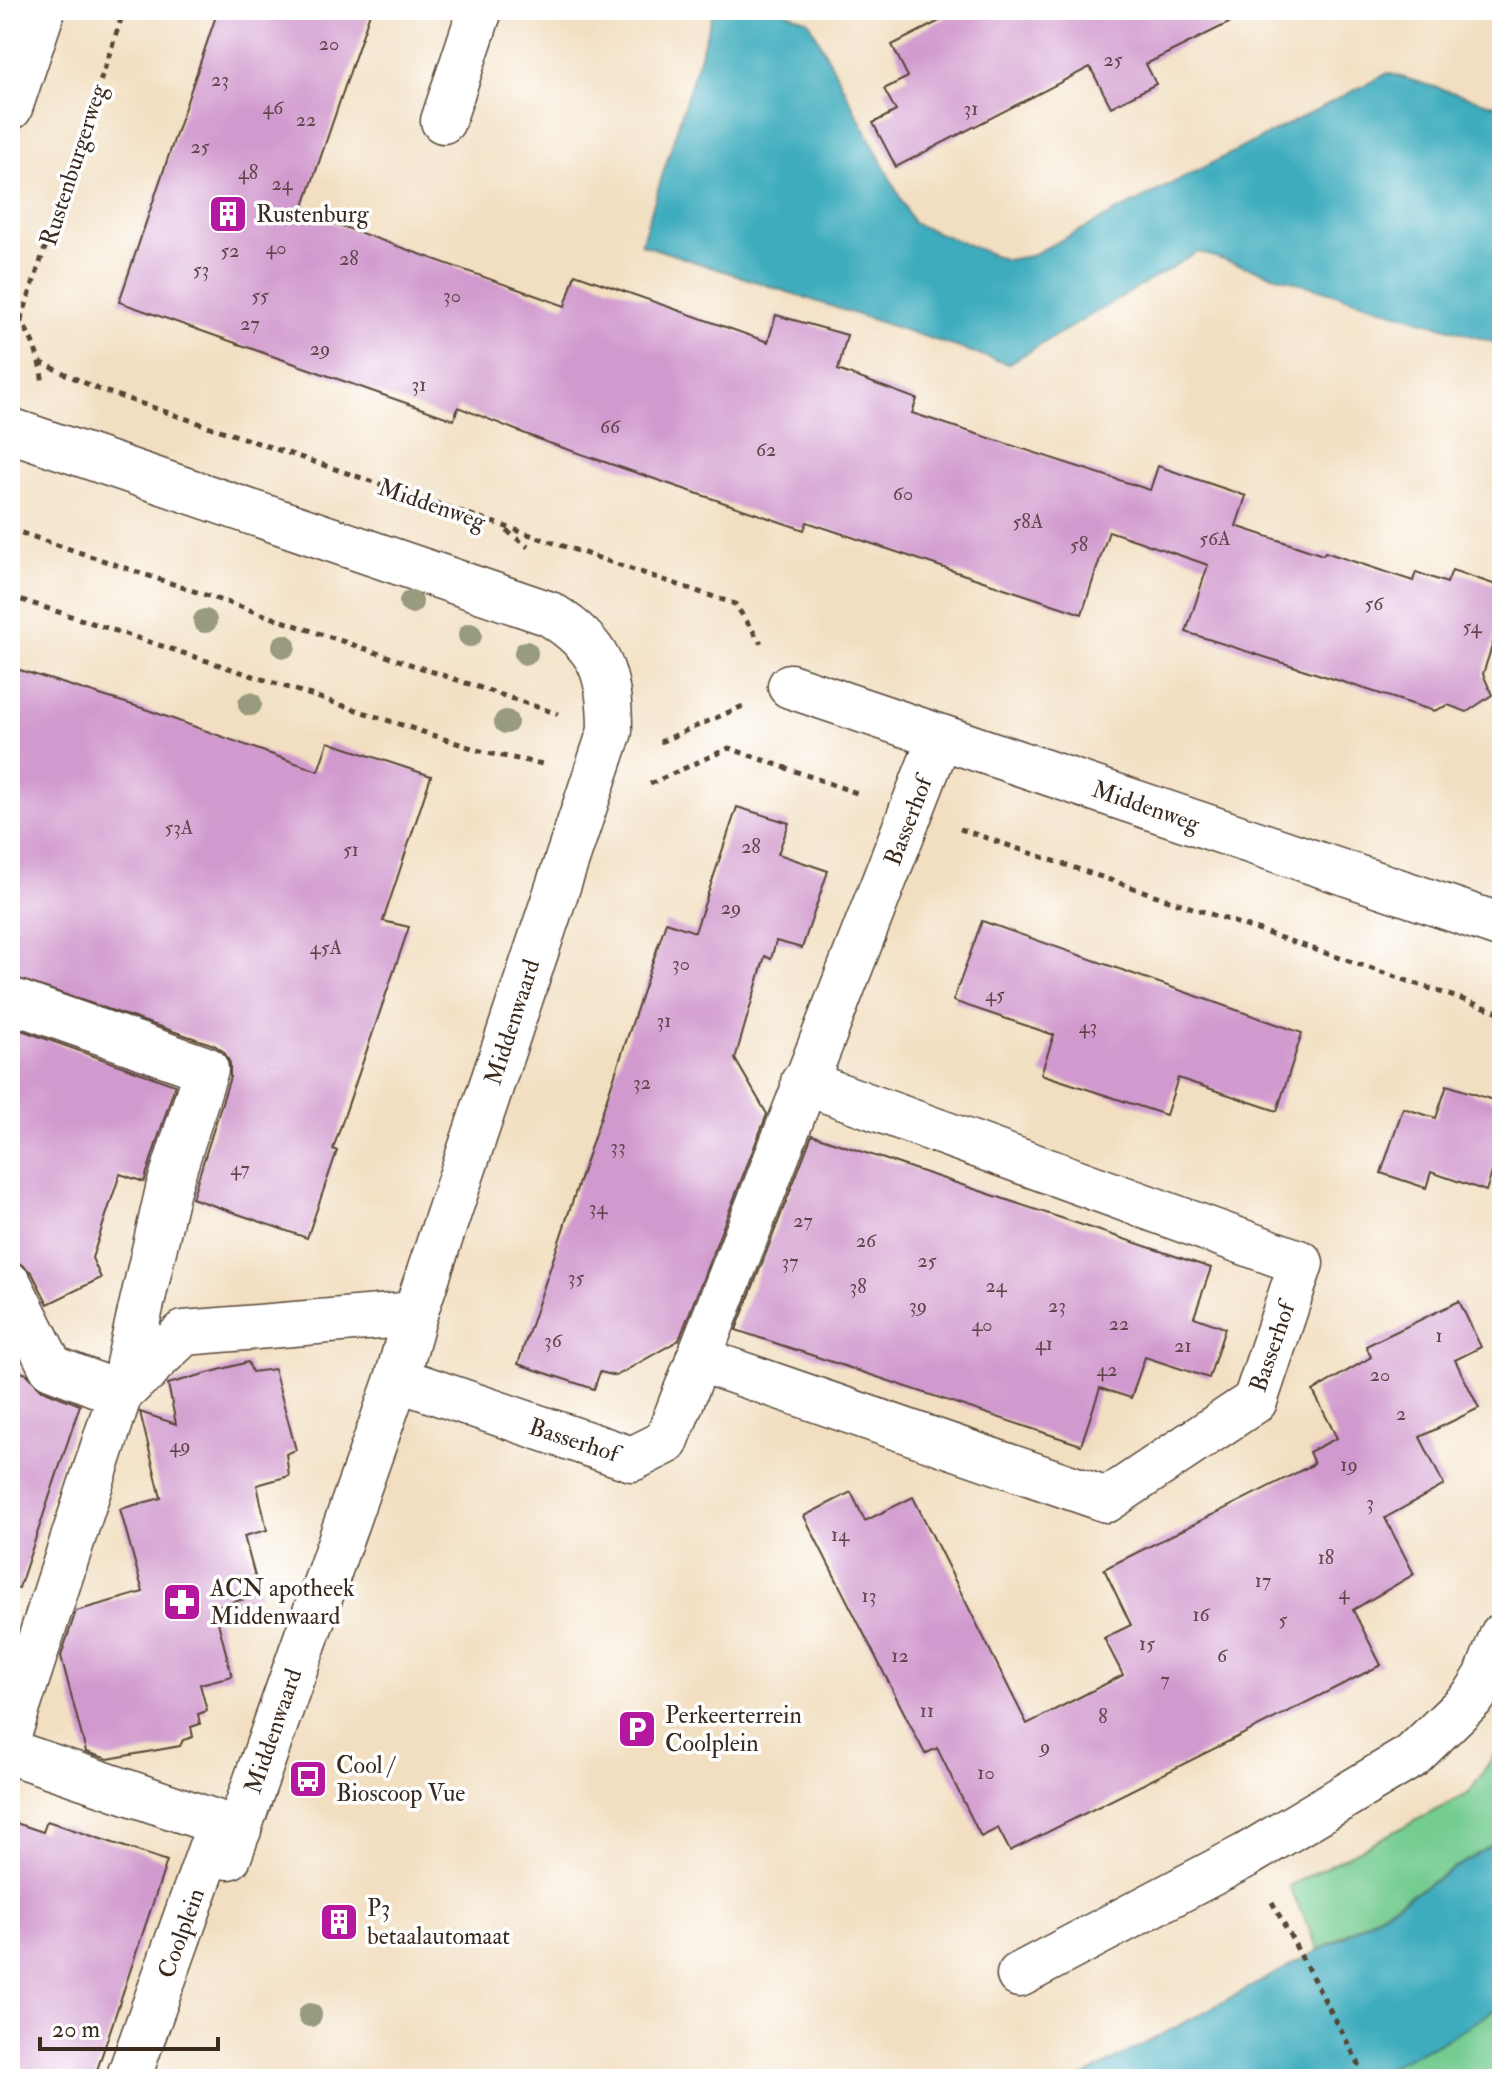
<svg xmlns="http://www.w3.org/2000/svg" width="1512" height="2089" viewBox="0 0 1512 2089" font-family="'IM FELL Double Pica',serif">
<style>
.green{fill:#74cc91;stroke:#587b58;stroke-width:2}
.water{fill:#3eacbd;stroke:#3c6b6e;stroke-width:2}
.building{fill:#d19ace}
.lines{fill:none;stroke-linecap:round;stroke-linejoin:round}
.street-casing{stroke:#564536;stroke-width:47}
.secondary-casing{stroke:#564536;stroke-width:47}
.path{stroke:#564536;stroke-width:5;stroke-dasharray:6 6;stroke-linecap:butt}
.street{stroke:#fff;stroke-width:44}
.secondary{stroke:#fff;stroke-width:44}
.tree{fill:#989b7d}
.labels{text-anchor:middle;stroke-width:7;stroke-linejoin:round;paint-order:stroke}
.number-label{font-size:20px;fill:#60464a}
.street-label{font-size:24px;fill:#3b2a1e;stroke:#fff}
.poi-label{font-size:24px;fill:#3b2a1e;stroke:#fff;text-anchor:start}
</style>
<rect width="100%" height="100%" fill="#fff"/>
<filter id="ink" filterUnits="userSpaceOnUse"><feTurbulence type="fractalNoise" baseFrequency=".0125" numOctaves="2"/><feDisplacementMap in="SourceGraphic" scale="16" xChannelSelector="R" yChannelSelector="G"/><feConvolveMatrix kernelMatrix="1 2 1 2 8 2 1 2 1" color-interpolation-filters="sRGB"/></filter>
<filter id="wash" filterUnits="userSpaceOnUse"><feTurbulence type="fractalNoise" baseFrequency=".006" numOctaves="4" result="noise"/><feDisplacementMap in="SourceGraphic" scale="32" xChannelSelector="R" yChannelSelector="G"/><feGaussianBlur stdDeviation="1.8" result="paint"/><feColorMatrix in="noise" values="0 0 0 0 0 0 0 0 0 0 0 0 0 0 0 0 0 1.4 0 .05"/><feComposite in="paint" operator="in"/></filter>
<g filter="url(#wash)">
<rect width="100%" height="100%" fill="#f2dfc1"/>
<g class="green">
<polygon points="1502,1743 1502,1839 1319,1950 1289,1886 1469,1793"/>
<polygon points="1502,2005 1502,2079 1380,2079 1377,2072 1449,2038"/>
</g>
<g class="water">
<polygon points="714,10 780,10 809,21 913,223 1006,260 1030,256 1388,73 1502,107 1502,345 1198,252 1008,364 641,244"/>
<polygon points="1502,1839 1502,2005 1449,2038 1363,2079 1079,2079 1342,1938"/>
</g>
<g id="blocks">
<g class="building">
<polygon points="218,10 371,10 302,212 565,306 575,274 768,342 776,315 847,335 838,370 917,399 912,413 1150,490 1158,466 1246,496 1236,526 1323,555 1325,552 1413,581 1416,572 1447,583 1452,570 1502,587 1502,615 1483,674 1492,695 1467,712 1448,705 1434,711 1186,632 1208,565 1109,531 1082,614 807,522 804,530 546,442 458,407 454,420 119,302"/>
<polygon points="961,10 1255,10 1146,64 1156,84 1111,107 1090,67 896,167 873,123 896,111 884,89 908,77 892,45"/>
<polygon points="10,667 145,709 318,771 328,742 431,776 383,921 409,927 333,1149 337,1151 307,1238 192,1198 230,1077 230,1063 224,1052 214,1045 10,976"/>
<polygon points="737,807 789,823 778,854 828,871 802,948 776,941 771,959 765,956 735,1059 767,1114 679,1340 616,1376 600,1372 594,1389 518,1364 666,922 695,932"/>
<polygon points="982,921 1302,1033 1277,1111 1178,1078 1166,1115 1041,1074 1054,1035 953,1001"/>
<polygon points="10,1026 175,1085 144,1182 120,1174 92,1258 101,1278 48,1304 32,1273 10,1256"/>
<polygon points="1447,1085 1502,1103 1502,1141 1486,1191 1431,1172 1426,1188 1381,1173 1403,1108 1436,1118"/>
<polygon points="812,1135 1211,1268 1194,1317 1225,1328 1209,1378 1145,1357 1131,1398 1100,1388 1081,1445 736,1330"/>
<polygon points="1459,1301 1481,1347 1455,1360 1479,1408 1420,1437 1444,1485 1385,1518 1414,1574 1353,1610 1381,1665 1010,1851 998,1828 981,1837 937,1748 925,1754 804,1516 851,1492 865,1521 913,1497 1027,1724 1123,1675 1104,1638 1131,1625 1104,1569 1314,1464 1309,1452 1337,1438 1313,1391 1371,1357 1366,1346"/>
<polygon points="248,1362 252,1372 274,1369 296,1450 286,1454 289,1476 257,1485 267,1530 244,1536 260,1595 214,1607 232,1676 200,1684 207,1711 198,1714 200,1724 191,1727 193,1737 183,1740 180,1746 108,1759 86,1752 61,1656 76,1611 143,1592 120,1509 161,1498 140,1412 176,1424 168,1384"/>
<polygon points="10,1369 27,1374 42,1390 80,1405 19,1588 10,1587"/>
<polygon points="10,1821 43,1832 47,1821 167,1861 94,2079 10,2079"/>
</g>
</g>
</g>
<g filter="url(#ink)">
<use href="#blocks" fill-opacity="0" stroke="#564536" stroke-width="2"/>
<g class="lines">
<g class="street-casing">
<g id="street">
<polyline points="443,121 480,10"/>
<path d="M10,430L550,614C601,646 610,672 610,731L415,1314L397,1379L229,1857L210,1849L128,2079"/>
<polyline points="790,686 1502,926"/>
<polyline points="10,1000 206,1069 168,1189 128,1364 147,1371"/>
<polyline points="10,1285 51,1367 120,1394"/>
<polyline points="698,1359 1107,1500 1255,1401 1301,1263 803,1082"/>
<polyline points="397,1379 632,1459 666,1442 940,737"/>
<polyline points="10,1732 120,1394 184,1333 415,1314"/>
<polyline points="10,1752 239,1830"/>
<polyline points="1019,1975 1247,1855 1412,1756 1474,1696 1486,1677 1502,1635"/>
</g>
</g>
<g class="secondary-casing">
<polyline id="secondary" points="10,108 43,10"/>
</g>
<g class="path">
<path d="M10,310C31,328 40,358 43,385"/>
<polyline points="21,320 124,10"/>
<polyline points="40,362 98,389 735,604 761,643"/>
<polyline points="10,529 558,714"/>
<polyline points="507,531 528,547"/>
<polyline points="10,596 487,753 543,764"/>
<polyline points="660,742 743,706"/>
<polyline points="650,784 729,748 860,794"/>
<polyline points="960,829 1502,1013"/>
<polyline points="1272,1902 1367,2079"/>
</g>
<use href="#street" class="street"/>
<use href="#secondary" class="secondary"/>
</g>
<g class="tree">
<circle cx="411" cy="602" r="12"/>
<circle cx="205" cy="621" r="12"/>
<circle cx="470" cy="635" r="12"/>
<circle cx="284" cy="646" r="12"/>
<circle cx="526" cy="653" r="12"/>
<circle cx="250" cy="704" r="12"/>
<circle cx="506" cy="722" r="12"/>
<circle cx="310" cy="2015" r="12"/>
</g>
</g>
<defs>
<g id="building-square" transform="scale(2)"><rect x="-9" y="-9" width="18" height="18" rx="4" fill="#b5179e" stroke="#fff"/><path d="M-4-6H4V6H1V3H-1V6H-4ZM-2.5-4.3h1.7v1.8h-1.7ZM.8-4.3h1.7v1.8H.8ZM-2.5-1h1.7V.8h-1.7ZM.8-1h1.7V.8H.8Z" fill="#fff"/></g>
<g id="pharmacy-square" transform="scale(2)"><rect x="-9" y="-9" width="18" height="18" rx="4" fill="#b5179e" stroke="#fff"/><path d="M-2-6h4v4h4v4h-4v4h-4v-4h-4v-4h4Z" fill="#fff"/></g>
<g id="parking-square" transform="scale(2)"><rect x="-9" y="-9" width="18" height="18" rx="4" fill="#b5179e" stroke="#fff"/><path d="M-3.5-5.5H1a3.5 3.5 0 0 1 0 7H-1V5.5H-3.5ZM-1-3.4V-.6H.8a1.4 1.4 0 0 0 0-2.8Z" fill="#fff"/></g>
<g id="bus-square" transform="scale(2)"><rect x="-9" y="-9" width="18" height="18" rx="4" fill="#b5179e" stroke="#fff"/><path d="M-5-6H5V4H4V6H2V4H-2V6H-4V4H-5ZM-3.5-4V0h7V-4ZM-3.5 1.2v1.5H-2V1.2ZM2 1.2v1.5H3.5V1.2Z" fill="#fff"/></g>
</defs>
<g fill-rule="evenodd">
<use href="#building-square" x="228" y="214"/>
<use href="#pharmacy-square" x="182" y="1602"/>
<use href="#parking-square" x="637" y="1729"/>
<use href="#bus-square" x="308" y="1779"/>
<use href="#building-square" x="339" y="1922"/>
</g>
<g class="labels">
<g class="number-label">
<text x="329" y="50">20</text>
<text x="1113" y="66">25</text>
<text x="220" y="86">23</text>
<text x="273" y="114">46</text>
<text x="971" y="115">31</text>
<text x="306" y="126">22</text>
<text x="200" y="153">25</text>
<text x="248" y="179">48</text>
<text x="282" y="190">24</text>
<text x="276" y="254">40</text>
<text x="230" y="257">52</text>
<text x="349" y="265">28</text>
<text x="201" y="276">53</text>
<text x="260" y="302">55</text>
<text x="452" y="302">30</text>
<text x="250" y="330">27</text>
<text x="320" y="355">29</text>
<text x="419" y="391">31</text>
<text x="610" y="433">66</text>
<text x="766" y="456">62</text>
<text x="903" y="500">60</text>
<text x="1028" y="528">58A</text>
<text x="1215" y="545">56A</text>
<text x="1079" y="551">58</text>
<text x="1374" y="610">56</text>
<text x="1472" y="633">54</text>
<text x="179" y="834">53A</text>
<text x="751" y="853">28</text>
<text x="351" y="856">51</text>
<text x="731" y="914">29</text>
<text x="326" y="954">45A</text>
<text x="681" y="970">30</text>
<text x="995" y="1001">45</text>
<text x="664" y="1027">31</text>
<text x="1088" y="1033">43</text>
<text x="642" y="1089">32</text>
<text x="618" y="1153">33</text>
<text x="240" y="1175">47</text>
<text x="598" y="1214">34</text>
<text x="803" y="1227">27</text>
<text x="866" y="1247">26</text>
<text x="927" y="1267">25</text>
<text x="790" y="1268">37</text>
<text x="576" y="1284">35</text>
<text x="996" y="1292">24</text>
<text x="858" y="1293">38</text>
<text x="918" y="1312">39</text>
<text x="1057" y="1312">23</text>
<text x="1119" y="1330">22</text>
<text x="982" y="1331">40</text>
<text x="1439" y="1342">1</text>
<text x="553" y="1347">36</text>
<text x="1044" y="1350">41</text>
<text x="1183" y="1352">21</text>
<text x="1107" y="1376">42</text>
<text x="1380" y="1381">20</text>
<text x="1401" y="1420">2</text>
<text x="180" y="1452">49</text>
<text x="1349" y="1471">19</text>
<text x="1370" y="1509">3</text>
<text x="840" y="1541">14</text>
<text x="1326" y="1564">18</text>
<text x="1263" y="1587">17</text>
<text x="1344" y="1599">4</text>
<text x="869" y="1602">13</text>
<text x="1201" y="1621">16</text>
<text x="1283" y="1626">5</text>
<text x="1147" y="1650">15</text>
<text x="900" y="1662">12</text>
<text x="1222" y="1662">6</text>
<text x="1165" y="1686">7</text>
<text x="927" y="1717">11</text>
<text x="1103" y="1723">8</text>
<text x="1045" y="1753">9</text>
<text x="986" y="1779">10</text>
</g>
<g class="street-label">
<text transform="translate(73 165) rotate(-72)" y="8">Rustenburgerweg</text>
<text transform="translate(432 504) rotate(19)" y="8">Middenweg</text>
<text transform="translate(1146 806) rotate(19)" y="8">Middenweg</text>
<text transform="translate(908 821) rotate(-69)" y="8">Basserhof</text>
<text transform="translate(512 1022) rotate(-72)" y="8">Middenwaard</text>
<text transform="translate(1272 1347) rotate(-71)" y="8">Basserhof</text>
<text transform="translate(574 1440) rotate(18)" y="8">Basserhof</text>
<text transform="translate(273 1731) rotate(-71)" y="8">Middenwaard</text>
<text transform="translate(181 1933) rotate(-70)" y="8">Coolplein</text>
</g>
<g class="poi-label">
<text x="256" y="222">Rustenburg</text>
<text x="210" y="1596">ACN apotheek<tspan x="210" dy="28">Middenwaard</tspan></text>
<text x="665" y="1723">Perkeerterrein<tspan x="665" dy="28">Coolplein</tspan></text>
<text x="336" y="1773">Cool /<tspan x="336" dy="28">Bioscoop Vue</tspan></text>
<text x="367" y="1916">P3<tspan x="367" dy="28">betaalautomaat</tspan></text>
</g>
</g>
<rect width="1512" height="2089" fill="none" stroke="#fff" stroke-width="40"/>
<path d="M40 2037v12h178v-12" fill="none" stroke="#3b2a1e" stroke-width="4"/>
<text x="52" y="2037" font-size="24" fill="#3b2a1e" stroke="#ffffff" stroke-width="6" paint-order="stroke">20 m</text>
</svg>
